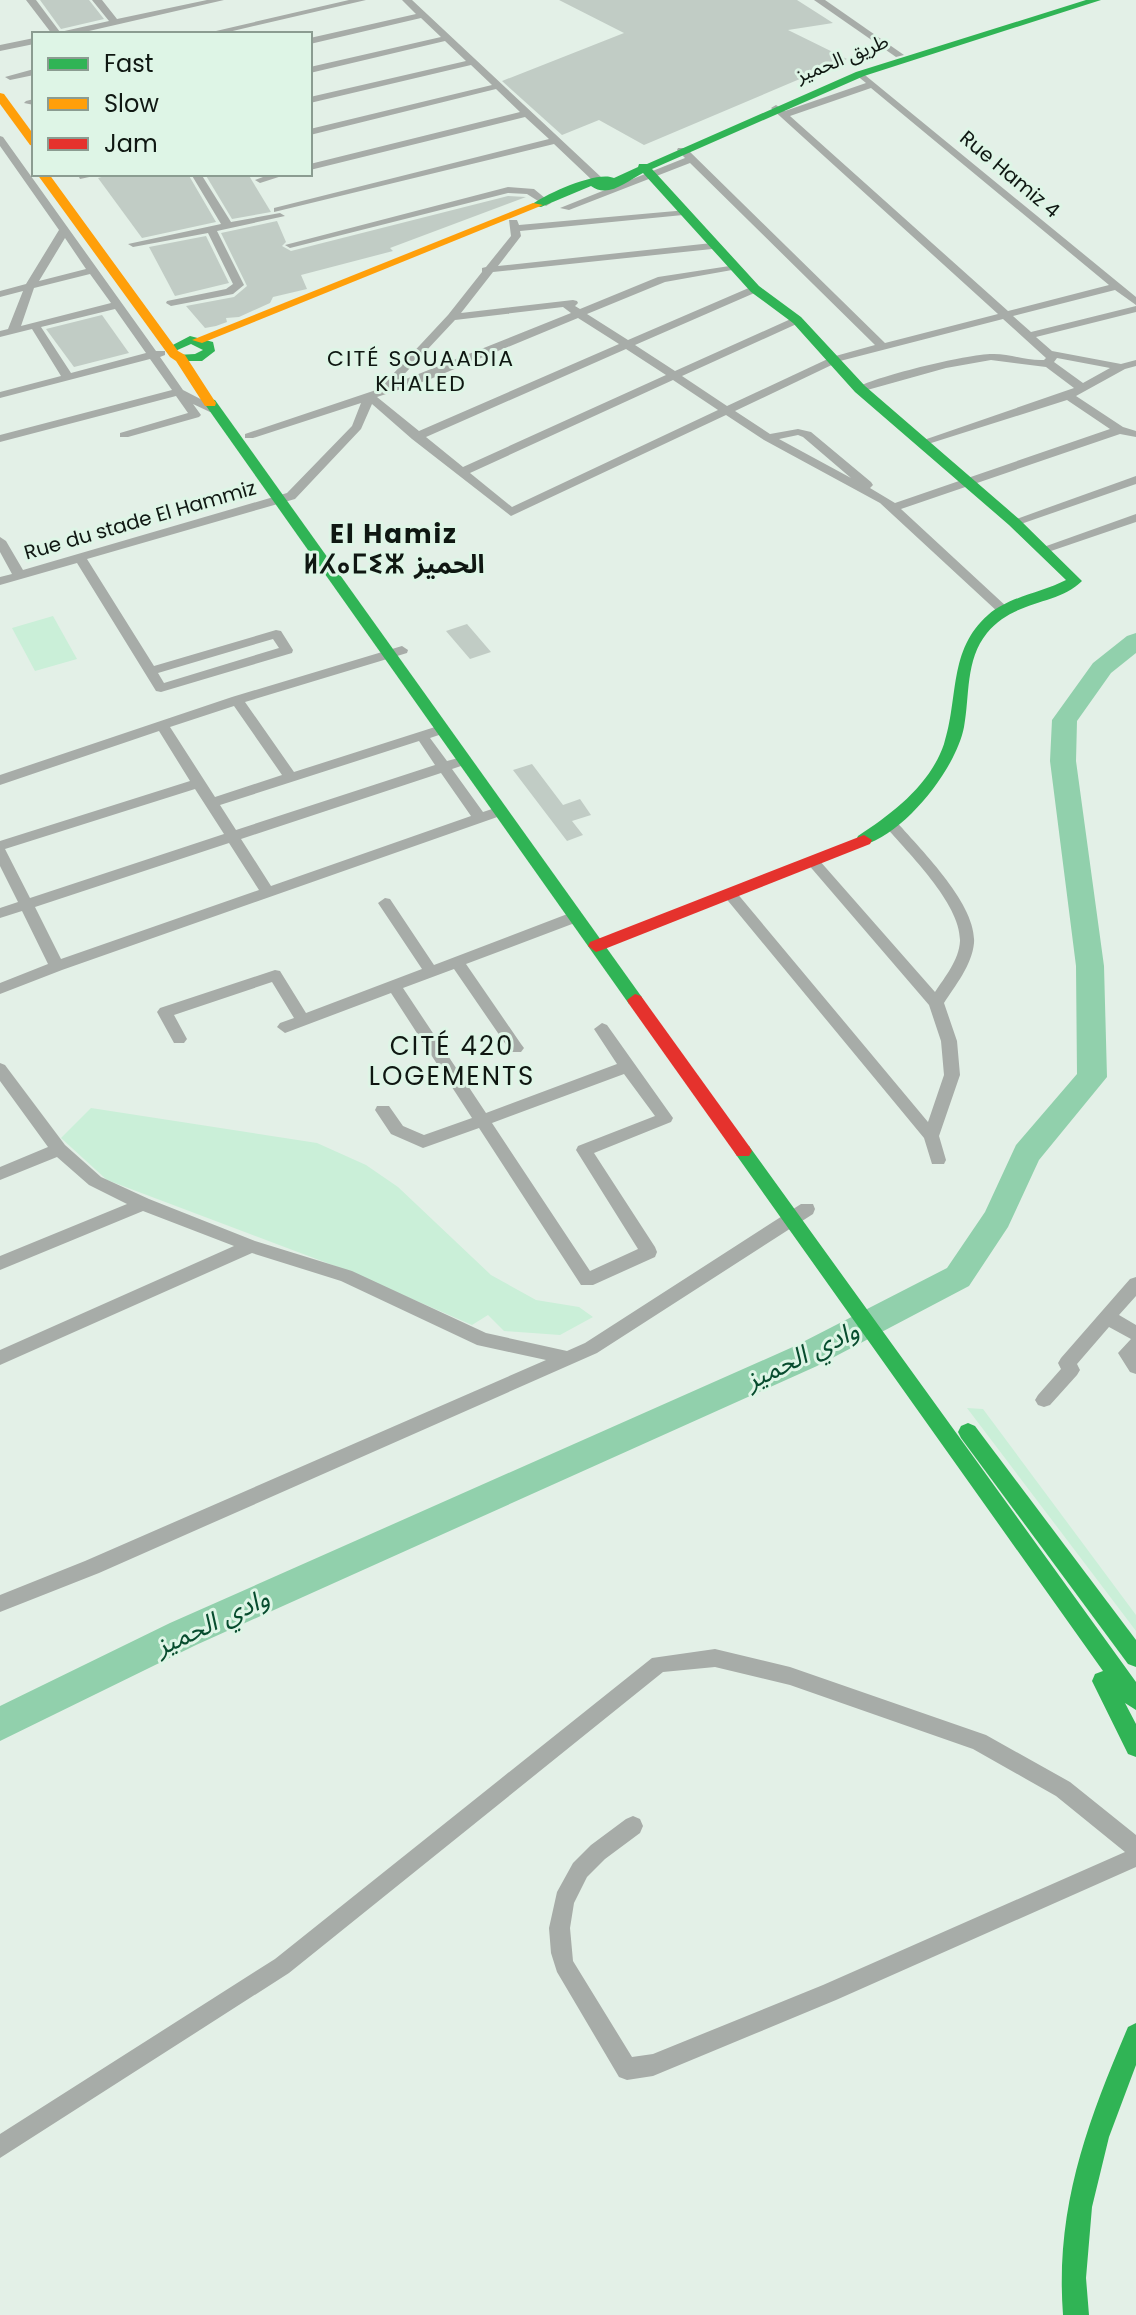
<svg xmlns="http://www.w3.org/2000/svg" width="1136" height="2315" viewBox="0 0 1136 2315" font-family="Poppins,'Noto Sans Arabic','Noto Sans Tifinagh',sans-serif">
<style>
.green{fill:#caefd8}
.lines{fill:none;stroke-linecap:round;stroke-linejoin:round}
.river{fill:#91d0ac;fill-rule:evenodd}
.building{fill:#c1ccc5}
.street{fill:#a7aca8;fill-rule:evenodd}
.fast{fill:#30b455;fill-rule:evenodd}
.slow{fill:#ff9f0a;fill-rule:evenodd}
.jam{fill:#e5322d;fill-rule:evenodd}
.labels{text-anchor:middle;stroke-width:6;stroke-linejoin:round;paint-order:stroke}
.far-street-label{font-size:20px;fill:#0f1712;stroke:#def5e6}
.far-neighbourhood-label{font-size:22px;letter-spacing:2px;fill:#0f1712;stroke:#def5e6}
.far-district-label{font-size:26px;font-weight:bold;letter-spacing:2px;fill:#0f1712;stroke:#def5e6}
.neighbourhood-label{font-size:26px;letter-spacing:2px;fill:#0f1712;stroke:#def5e6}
.water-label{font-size:26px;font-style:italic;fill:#074c2e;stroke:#def5e6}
</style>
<rect width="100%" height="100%" fill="#e3f0e7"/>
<g class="green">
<polygon points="53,616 77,659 35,671 12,628"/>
<polygon points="91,1108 317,1143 366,1165 398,1187 491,1275 536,1300 579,1307 593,1317 560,1335 504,1331 488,1315 472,1325 343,1269 107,1180 61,1138"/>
<polygon points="967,1408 983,1409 1136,1615 1136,1631"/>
</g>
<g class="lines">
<polygon class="river" points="1136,633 1136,653 1111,673 1077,721 1076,761 1104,966 1107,1077 1039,1160 1008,1227 969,1286 817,1366 196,1645 0,1741 0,1706 170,1623 795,1346 947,1268 985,1212 1016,1145 1077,1074 1076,966 1050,761 1052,720 1093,663 1127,636"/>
</g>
<g class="building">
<polygon points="40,0 89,0 104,19 61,29"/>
<polygon points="559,0 797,0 833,23 788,30 847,59 644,145 599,120 562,135 502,81 624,33"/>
<polygon points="112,174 188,174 216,222 142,238 98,178"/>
<polygon points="205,174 248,174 271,212 232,219"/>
<polygon points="508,196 526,197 390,248 393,251 301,275 307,289 273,297 270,303 239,317 226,318 227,322 216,326 205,328 186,306 234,297 247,286 221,233 277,221 286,242 282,246 291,251"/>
<polygon points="206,236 229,283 175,296 149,247"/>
<polygon points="102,315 129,353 74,367 46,329"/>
<polygon points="467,624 491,652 470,659 446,631"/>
<polygon points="532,764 563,805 580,799 591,815 572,821 583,835 567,841 513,770"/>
</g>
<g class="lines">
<g class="street">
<polygon points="26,0 36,0 60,32 109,21 92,0 102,0 117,19 207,0 224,0 76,34 52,34"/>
<polygon points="349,0 366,0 220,34 203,34"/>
<polygon points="402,0 412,0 601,177 601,181 593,181 554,144 274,212 274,208 549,139 525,117 310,170 310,164 520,112 496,89 310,135 310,129 492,85 471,65 310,103 310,97 466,61 445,41 310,73 310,67 441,37 421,18 310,44 310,38 416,14"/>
<polygon points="814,0 825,0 904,55 896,57"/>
<polygon points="34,38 34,44 0,51 0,45"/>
<polygon points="34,69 34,75 10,80 5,77"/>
<path d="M860,71L1136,297V305L1115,290L1013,316L1031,332L1136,306V312L1036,337L1052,351L1121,364L1136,360V366L1125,369L1076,396L1123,427L1136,431V437L1120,434L901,509L1007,607V613H999L880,503L764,440L726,415L511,516L412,439L372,404L361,429L295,499L87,559L154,666L276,630L281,631L293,650L292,653L161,692L156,691L77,563L0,585V577L12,574L0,552V537L6,541L23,570L287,493L352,426L361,403L253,438H245V434L379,389L448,315L482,272V268L486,267L511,236L509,220H517L519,225L687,210V214L683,215L520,231L521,236L498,266L712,243L717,246L712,249L493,272L461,313L573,300L577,301L578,303L575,306L580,309L658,277L736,265L737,267L732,270L665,282L587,314L628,340L751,287H759V291L635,345L675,371L793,318H801V322L682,376L727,406L832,357L875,345L690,163L569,210L560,208L685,158L677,150L678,148H686L885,343L998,314L771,108L776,105L785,111L866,83L855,74ZM871,88L1109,285L1008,311L790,116ZM563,307L571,313L396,383L455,320ZM578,318L619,344L419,431L377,397L428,380ZM1003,319L1046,358L1044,360C1027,361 1011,354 994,354C971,353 872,377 854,389L860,392L946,368L991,360L1046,367L1074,388L918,442L928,444L1067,400L1110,429L895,503L870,488L873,485L871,482L811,432L798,429L770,434L735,411L840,361ZM626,349L666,375L463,467L426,437ZM1057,358L1110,368L1083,383L1054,362ZM673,380L718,410L512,507L470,473ZM798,435L803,437L851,478L779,439ZM273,639L279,648L164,683L158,673Z"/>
<polygon points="34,99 34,105 24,103 26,101"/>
<path d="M0,136L3,137L156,351H165V355L160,357L183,390L218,408V412H210L193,404L201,415L199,417L128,437H120V433L188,413L176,396L0,442V435L172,390L150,359L0,398V392L61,376L32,329L0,337V331L8,329L23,291L0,297V291L26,284L59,230L0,146ZM65,238L86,269L39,281ZM90,274L111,303L21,326L34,288ZM115,309L146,353L71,373L41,327Z"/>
<polygon points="84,174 103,174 80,179 79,177"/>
<polygon points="191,174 201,174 231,222 280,213 285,216 217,231 244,285 233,294 171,306 166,303 167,301 226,289 233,284 208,233 133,247 128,244 221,224"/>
<polygon points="271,174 288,174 260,183 255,180"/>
<polygon points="508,187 534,189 551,203 546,206 527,194 508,193 290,248 285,245"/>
<polygon points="1136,476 1136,484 1018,525 1014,526 1008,522"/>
<polygon points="1136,514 1136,522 1048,552 1044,553 1038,549"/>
<path d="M402,646L408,650L407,653L245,702L294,772L435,727H445V733L430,738L447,761L462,757L467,758V764L452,769L483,812L498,807L503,809L505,812L503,815L62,970L0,994V983L48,964L22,911L0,918V908L18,902L0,866V841L190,781L159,731L0,785V775L232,697ZM234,706L282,775L215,797L170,727ZM419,741L435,765L236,830L220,805ZM441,773L471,816L271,886L241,839ZM195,789L224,834L30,898L5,849ZM229,843L259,890L61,959L35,907Z"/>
<path d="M890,818L895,820C919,848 977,904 974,943C972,965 955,986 944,1003L957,1041L960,1075L939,1136L946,1160L944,1164H932L924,1138L724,896L726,892H736L928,1122L944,1075L941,1041L929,1005L807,863L809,860H819L935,992C945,977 959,960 960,941C961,904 908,853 885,826L883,823Z"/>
<path d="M385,898L390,899L434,965L570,913H580L582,917L580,921L466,964L521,1044L524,1048L521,1052H511L454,969L403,988L486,1113L617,1064L594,1029L602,1023L607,1025L673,1118L671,1122L594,1153L655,1247L657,1252L655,1257L593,1285H581L479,1128L423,1148L391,1134L375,1110L377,1106H389L403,1126L424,1135L472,1118L391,993L285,1033L277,1027L280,1023L294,1018L272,982L174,1015L187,1039L184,1043H174L157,1012L160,1008L275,970L280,971L306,1013L422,969L378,903ZM624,1074L655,1116L578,1146L576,1150L638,1249L590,1271L492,1123Z"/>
<polygon points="0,1063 5,1065 65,1145 101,1177 149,1199 255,1241 352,1271 486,1333 567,1351 585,1343 801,1204 813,1204 815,1209 813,1214 597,1353 99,1573 0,1612 0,1595 85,1561 546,1360 477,1345 341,1281 252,1253 0,1365 0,1350 234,1246 143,1211 0,1270 0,1256 127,1204 89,1185 57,1157 0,1180 0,1167 48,1147 0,1081"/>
<polygon points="1136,1277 1136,1296 1119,1315 1136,1325 1136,1374 1130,1372 1118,1353 1131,1339 1109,1327 1077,1364 1080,1370 1077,1375 1050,1405 1044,1407 1038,1405 1035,1400 1038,1395 1061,1369 1058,1363 1061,1358 1130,1279"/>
<polygon points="715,1649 790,1667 986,1735 1070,1782 1136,1835 1136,1867 836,2000 653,2076 627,2080 619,2077 557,1972 551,1953 549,1928 557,1892 573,1863 591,1845 626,1819 633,1816 640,1819 643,1826 640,1833 605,1859 587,1877 574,1903 570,1928 573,1961 632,2057 653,2054 823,1985 1125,1852 1056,1796 973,1749 790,1685 715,1667 663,1672 289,1973 0,2158 0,2134 275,1959 652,1658"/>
</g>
<g class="fast">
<path d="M1086,0H1101L864,76L652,169L759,286L801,317L865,386L1019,519L1082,581C1057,606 1015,599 987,633C965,660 970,696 964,727C956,769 905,833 864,845L856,840L858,836C893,813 930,785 944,744C959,698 948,650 988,615C1010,596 1041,593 1066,580L1009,525L855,392L793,323L751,292L643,173C627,181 608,199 591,186L541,207L531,205C545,194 598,170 614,178L638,167L639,164H647L856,72Z"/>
<polygon points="190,336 213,342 215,351 202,361 177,361 177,355 195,354 203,350 191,344 173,352 167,348"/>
<polygon points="210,399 215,400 641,996 643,1000 641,1004 629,1004 204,403"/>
<polygon points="743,1144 749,1146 1136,1682 1136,1710 1125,1703 1136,1724 1136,1757 1128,1754 1092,1681 1095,1674 1103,1671 737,1156 734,1151 737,1146"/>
<polygon points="968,1423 975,1426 1136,1640 1136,1667 1128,1664 961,1438 958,1432 961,1426"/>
<path d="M1136,2023V2065L1109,2137L1092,2207L1086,2278L1089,2315H1063C1055,2208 1087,2123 1128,2027Z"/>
</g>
<g class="slow">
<polygon points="0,93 4,94 34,135 34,146 30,145 0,104"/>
<polygon points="37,174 49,174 178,351 185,355 216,403 215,406 205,406 176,361 170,357"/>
<polygon points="533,203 543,205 202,343 192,340"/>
</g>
<g class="jam">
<polygon points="864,835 872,840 870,844 602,950 596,952 588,946 590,942"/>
<polygon points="635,994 641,996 749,1146 752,1151 749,1156 737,1156 629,1004 627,1000"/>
</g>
</g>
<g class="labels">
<g class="far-street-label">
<text transform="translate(842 58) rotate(-22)" y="7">طريق الحميز</text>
<text transform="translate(1010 174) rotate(40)" y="7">Rue Hamiz 4</text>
<text transform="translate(140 520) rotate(-16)" y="7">Rue du stade El Hammiz</text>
</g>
<g class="far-neighbourhood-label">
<text x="421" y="366">CITÉ SOUAADIA<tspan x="421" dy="25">KHALED</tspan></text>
</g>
<g class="far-district-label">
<text x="394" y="543">El Hamiz<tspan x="394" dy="30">ⵍⵃⴰⵎⵉⵣ الحميز</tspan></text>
</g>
<g class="neighbourhood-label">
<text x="452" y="1055">CITÉ 420<tspan x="452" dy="30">LOGEMENTS</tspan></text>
</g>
<g class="water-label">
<text transform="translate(802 1355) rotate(-26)" y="9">وادي الحميز</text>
<text transform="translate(212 1622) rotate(-25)" y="9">وادي الحميز</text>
</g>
</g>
<rect x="32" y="32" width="280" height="144" fill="#def5e6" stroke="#8b9c91" stroke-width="2"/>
<rect x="48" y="58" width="40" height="12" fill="#30b455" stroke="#8b9c91" stroke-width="2"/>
<text x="104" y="72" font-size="24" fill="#0f1712">Fast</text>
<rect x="48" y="98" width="40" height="12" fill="#ff9f0a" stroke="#8b9c91" stroke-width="2"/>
<text x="104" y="112" font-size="24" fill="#0f1712">Slow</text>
<rect x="48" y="138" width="40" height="12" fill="#e5322d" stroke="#8b9c91" stroke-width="2"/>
<text x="104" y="152" font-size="24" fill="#0f1712">Jam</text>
</svg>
